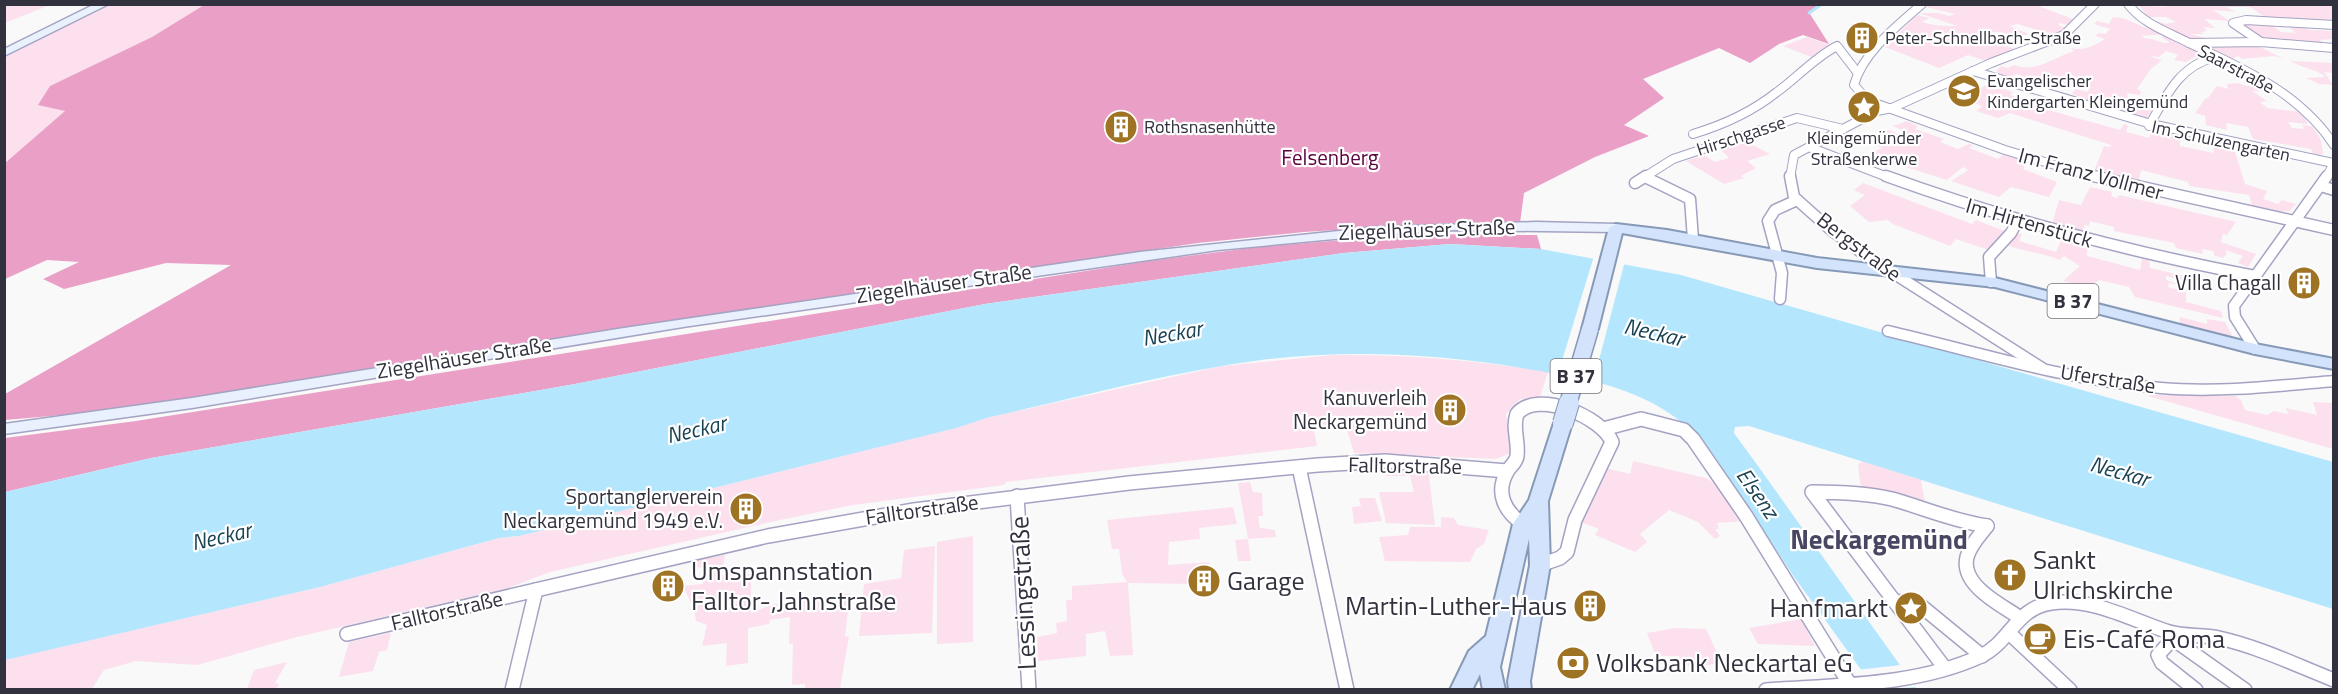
<svg xmlns="http://www.w3.org/2000/svg" width="2338" height="694" viewBox="0 0 2338 694" font-family="'Titillium Web',sans-serif">
<style>
.green{fill:#fce0ee}
.forest{fill:#e99fc6}
.water{fill:#b4e7fd}
.pier{fill:#f9f9f9}
.lines{fill:none;stroke-linecap:round;stroke-linejoin:round}
.stream{stroke:#b4e7fd;stroke-width:3}
.street-far2-casing{stroke:#a4a3c3;stroke-width:10}
.street-far1-casing{stroke:#a4a3c3;stroke-width:13}
.street-casing{stroke:#a4a3c3;stroke-width:16}
.secondary-casing{stroke:#a4a3c3;stroke-width:3}
.primary-casing{stroke:#8699b7;stroke-width:4}
.street-far2{stroke:#fff;stroke-width:8}
.street-far1{stroke:#fff;stroke-width:10}
.street{stroke:#fff;stroke-width:13}
.secondary{fill:#e8f1fd;fill-rule:evenodd}
.primary{fill:#d2e3fb;fill-rule:evenodd}
.primary-bridge-far1-casing{stroke:#8699b7;stroke-width:19;stroke-linecap:butt}
.primary-bridge-casing{stroke:#8699b7;stroke-width:22;stroke-linecap:butt}
.primary-bridge-far1{stroke:#d2e3fb;stroke-width:16}
.primary-bridge{stroke:#d2e3fb;stroke-width:20}
.labels{text-anchor:middle;stroke-width:4.5;stroke-linejoin:round;paint-order:stroke}
.far-poi-label{font-size:18px;fill:#32323f;stroke:#fff;text-anchor:start}
.far-street-label{font-size:18px;fill:#32323f;stroke:#fff}
.shield{fill:#fff;stroke:#707079;stroke-width:1.5}
.shield-label{font-size:20px;font-weight:bold;fill:#32323f}
.park-label{font-size:21px;fill:#5c023f;stroke:#fff}
.street-label{font-size:21px;fill:#32323f;stroke:#fff}
.poi-label{font-size:21px;fill:#32323f;stroke:#fff;text-anchor:end}
.water-label{font-size:22px;font-style:italic;fill:#194252;stroke:#fff}
.near-poi-label{font-size:26px;fill:#32323f;stroke:#fff;text-anchor:start}
.near-street-label{font-size:26px;fill:#32323f;stroke:#fff}
.district-label{font-size:27px;font-weight:bold;fill:#484662;stroke:#fff}
</style>
<rect width="100%" height="100%" fill="#f9f9f9"/>
<g class="green">
<polygon points="5,4 50,4 50,5 5,23"/>
<polygon points="2163,4 2333,5 2333,24 2268,19 2250,7 2226,7 2236,12 2213,10 2230,21 2204,19 2215,28 2203,27 2207,31 2201,32 2204,34 2190,34 2213,40 2192,40 2153,20 2166,24 2176,22 2166,17 2148,17 2139,5 2165,7"/>
<polygon points="111,5 204,5 152,37 50,86 65,111 5,164 5,56"/>
<path d="M1931,5H2036L2075,20L2068,25L2060,23L2058,25L2066,28L2054,35L2017,24L2010,26L2029,34C2013,40 2003,28 1987,33L2016,45H2004L2014,49L1986,61L1968,55L1939,68L1885,47L1917,15L1929,18L1922,22C1934,26 1944,26 1957,26L1919,13H1939L1949,16L1955,14L1926,7Z"/>
<path d="M2113,17C2128,17 2138,27 2152,29H2148L2164,34L2142,36L2144,38C2154,38 2160,44 2170,43L2161,37L2167,36L2200,54L2186,62L2174,60L2178,55L2166,51L2159,57L2149,56L2162,60L2151,69L2137,89L2141,91L2140,95L2127,93L2128,97L2149,102L2152,98L2157,100L2145,121L2072,94L2075,89L2088,92L2089,89L2058,81L2046,93L2040,91L2049,86C2041,81 2033,87 2025,84L2032,80L2017,74L2004,79L1994,74L1998,72L1996,71L2001,66L2008,68L2014,65C2036,73 2053,58 2074,51L2071,48C2085,51 2093,46 2105,39L2095,36L2099,33L2105,34L2110,29L2094,24L2097,21L2109,24Z"/>
<polygon points="2241,22 2267,22 2281,32 2296,33 2284,23 2303,24 2309,30 2332,31 2333,39 2320,40 2326,46 2264,40 2242,27"/>
<polygon points="1807,37 1829,45 1811,57 1783,46"/>
<polygon points="2203,45 2256,45 2284,59 2274,56 2242,59 2238,56 2230,60"/>
<path d="M2290,61L2333,63V73L2324,72L2333,85L2319,84L2306,78L2326,77C2316,69 2302,68 2290,61Z"/>
<polygon points="1995,82 2004,85 2001,88 2013,92 2010,95 2034,102 2030,105 2120,130 2124,124 2128,126 2126,132 2149,138 2152,130 2187,138 2186,141 2180,140 2180,146 2214,153 2213,143 2234,148 2245,184 2267,191 2263,199 2278,204 2282,200 2296,204 2289,211 2274,212 2253,208 2249,195 2189,186 2188,182 2141,170 2138,185 2094,171 2104,146 2110,147 2111,145 2010,113 1998,118 1976,111 1982,106 1972,102 1981,97 1969,93"/>
<path d="M2239,83C2249,89 2259,84 2268,91H2252L2267,101L2260,102L2267,108L2301,112L2308,124L2288,122L2292,128L2305,129L2302,125L2312,126L2321,140L2323,154L2316,156L2301,154L2300,152L2313,154L2311,149L2253,139L2248,127L2226,123L2227,130L2206,125L2205,116L2195,113L2205,99L2208,98L2217,86L2228,89L2227,84Z"/>
<path d="M1907,121L1918,126L1915,129L1944,139L1940,142L1958,149L1969,144L1973,145L1969,148C1977,151 1987,155 1998,159L2005,153L2027,160L2023,169L2057,182L2049,197L2011,187L1999,197L1951,181L1968,170L1963,167L1947,180L1868,155L1882,148L1872,144L1878,140L1889,144L1895,141L1879,134L1889,130L1901,135L1906,132L1893,126Z"/>
<polygon points="1743,140 1770,154 1747,161 1756,168 1741,176 1744,178 1724,184 1686,161 1704,155 1715,162 1729,158 1719,148"/>
<polygon points="1863,183 1972,224 1976,220 2007,232 1989,250 1956,239 1950,246 1893,224 1888,220 1869,222 1850,206 1865,195 1854,190"/>
<polygon points="2090,187 2112,192 2111,196 2117,198 2119,195 2236,222 2227,235 2223,234 2221,242 2256,254 2248,267 2238,263 2243,256 2225,250 2227,253 2223,258 2215,256 2213,251 2202,249 2203,254 2176,248 2174,243 2114,231 2114,227 2090,221 2089,226 2084,225 2082,236 2051,228 2059,200 2081,205"/>
<path d="M2015,233L2022,234L2019,241L2056,252L2062,238L2087,245V256L2140,270L2142,259L2149,260L2150,268L2185,276L2186,281L2166,276V280L2183,286L2169,283L2168,287L2186,292V302L2221,311L2223,318L2135,297L2129,287L2099,280L2089,288L2063,281L2080,266L2064,256L2060,260C2041,252 2024,252 2003,244Z"/>
<polygon points="2180,317 2207,324 2207,319 2225,322 2232,335 2228,337 2179,325"/>
<path d="M1333,355C1406,354 1476,360 1548,372L1539,400L1520,399L1506,414L1511,453L1496,459L1354,453L1347,430H1314L1317,446L1006,482L1004,485L853,505L780,520L550,572L508,588L293,638L197,665L136,661L104,670L92,689L5,690V660L15,657L320,587L499,538L519,536L955,428L990,417L1222,366Z"/>
<polygon points="2150,395 2235,396 2241,400 2245,410 2267,415 2274,411 2288,414 2286,408 2317,415 2313,402 2333,403 2333,449 2148,396"/>
<polygon points="1633,461 1706,478 1724,489 1744,521 1717,523 1719,529 1715,529 1720,536 1715,539 1698,522 1669,510 1640,534 1647,542 1635,552 1595,535 1599,529 1581,522 1605,468 1630,474"/>
<polygon points="1862,461 1921,480 1925,504 1861,489 1858,465"/>
<polygon points="1384,467 1428,468 1435,525 1386,523 1379,492 1414,492 1410,476 1386,476"/>
<polygon points="1250,482 1253,492 1262,493 1263,516 1258,516 1260,528 1275,530 1276,537 1248,539 1251,561 1238,561 1235,540 1248,539 1238,483"/>
<polygon points="1359,498 1375,498 1382,521 1354,524 1352,507 1361,506"/>
<polygon points="1233,507 1237,524 1199,528 1200,539 1169,542 1168,565 1209,562 1210,578 1197,578 1197,584 1128,583 1133,655 1110,656 1105,631 1086,634 1086,656 1038,661 1037,637 1057,633 1056,623 1067,621 1066,600 1072,600 1072,586 1127,582 1122,573 1119,549 1112,549 1107,520"/>
<polygon points="1441,517 1454,518 1458,525 1489,530 1484,544 1476,549 1470,562 1385,561 1379,537 1408,535 1410,527 1441,527"/>
<polygon points="973,536 973,642 937,644 937,542"/>
<polygon points="935,546 932,633 859,636 864,584 901,578 904,550"/>
<polygon points="725,555 722,575 751,574 751,613 771,605 850,593 845,637 849,636 840,689 805,689 805,684 792,685 793,643 789,644 790,617 770,620 769,624 748,628 748,663 726,666 727,643 702,646 707,625 696,621 694,609 683,586 703,584 705,567 693,568 694,561"/>
<polygon points="1801,619 1815,646 1758,644 1749,628"/>
<polygon points="1676,628 1706,629 1722,664 1685,666 1679,656 1656,656 1647,633"/>
<polygon points="391,633 387,650 379,652 373,671 339,677 349,642"/>
<polygon points="287,662 275,683 279,684 276,689 247,689 254,670"/>
</g>
<g class="forest">
<polygon points="1823,4 1810,14 1829,44 1803,35 1779,44 1750,63 1719,48 1643,79 1664,98 1624,125 1649,136 1595,157 1524,193 1520,223 1449,223 1304,232 1198,243 737,311 426,369 109,411 5,420 5,394 231,265 166,263 64,289 43,279 79,262 47,260 5,279 4,164 65,111 38,105 50,86 152,37 204,5"/>
<polygon points="1417,234 1537,235 1541,249 1450,244 1344,253 985,304 575,384 151,458 5,492 5,438 136,421 1149,261 1258,247"/>
</g>
<path class="water" d="M1450,244L1541,249L1681,275L2333,462V609L1749,426L1735,427L1734,433L1758,466L1917,689H1875L1792,574L1713,454C1664,393 1606,382 1533,370C1444,354 1352,349 1261,360C1170,372 1080,397 990,417L956,428L519,536L499,538L320,587L5,660V492L151,458L575,384L985,304L1344,253Z"/>
<g class="pier">
<polygon points="1594,256 1625,261 1593,383 1557,377"/>
<polygon points="1901,665 1917,687 1871,690 1857,670"/>
</g>
<g class="lines">
<polyline class="stream" points="1809,13 1822,4"/>
<g class="street-far2-casing">
<g id="street-far2">
<path d="M2128,4C2143,24 2168,32 2189,43C2244,69 2300,93 2334,145"/>
<polyline points="2261,42 2233,23 2246,20 2334,25"/>
<polyline points="2189,43 2261,42 2334,48"/>
<polyline points="1973,71 2151,124 2333,163"/>
<polyline points="1869,101 2005,150 2098,178"/>
<path d="M1873,106L1854,85C1863,52 1897,26 1922,4"/>
<path d="M2149,126C2166,96 2179,66 2215,57"/>
<path d="M1693,134C1723,125 1752,112 1777,92C1798,77 1814,58 1837,46L1857,72"/>
<polyline points="1809,147 1890,178"/>
<polyline points="1643,178 1673,159 1797,118 1843,129"/>
<polyline points="1790,178 1794,155 1877,111 1892,108 1991,63 2064,35 2095,4"/>
<polyline points="2326,178 2334,163"/>
</g>
</g>
<g class="street-far1-casing">
<g id="street-far1">
<polyline points="1790,176 1794,197 1831,230 1868,257 2042,368"/>
<path d="M1886,176C2007,220 2129,252 2255,276"/>
<polyline points="2093,176 2334,230"/>
<polyline points="1645,177 1690,199 1693,239"/>
<polyline points="1635,183 1646,176"/>
<polyline points="2321,186 2334,190"/>
<polyline points="1991,282 1989,257 2011,233 2017,222"/>
<polyline points="1780,299 1782,273 1768,221 1775,210 1797,200"/>
<path d="M1888,331C1978,352 2068,381 2161,388C2218,393 2277,386 2334,381"/>
<polyline points="2255,349 2235,317 2234,306 2327,176"/>
<polyline points="1540,404 1543,404"/>
</g>
</g>
<g class="street-casing">
<g id="street">
<polyline points="1607,428 1641,419 1684,430 1693,439 1746,516 1849,683"/>
<polyline points="1299,467 1347,690"/>
<polyline points="1017,496 1029,690"/>
<path d="M1523,524C1505,512 1495,493 1507,472C1510,466 1516,463 1517,456C1519,441 1512,428 1517,414C1537,389 1602,417 1612,442L1575,520L1567,552L1560,558L1540,565"/>
<path d="M1987,526C1980,535 1970,545 1967,557C1960,585 2001,605 2019,617"/>
<polyline points="1897,602 1915,601 1982,656"/>
<polyline points="2009,633 2070,690"/>
<polyline points="347,634 768,536 914,510 1129,483 1318,465 1385,461 1507,471"/>
<polyline points="2177,634 2158,655 2162,663 2196,690"/>
<polyline points="2173,639 2245,690"/>
<path d="M1944,667L1812,492C1838,492 1866,493 1892,499C1924,508 1953,521 1987,526"/>
<polyline points="512,690 536,590"/>
<path d="M1766,690C1836,685 1916,686 1981,656C2010,642 2016,608 2051,603C2093,597 2131,620 2169,632C2185,637 2202,634 2219,638C2259,647 2296,665 2334,680"/>
</g>
</g>
<g class="secondary-casing">
<g id="secondary">
<polygon points="95,4 109,4 4,56 4,49"/>
<polygon points="1536,222 1616,224 1623,228 1616,232 1456,230 1377,235 1218,250 683,327 192,408 4,434 4,424 192,398 624,328 1140,252 1377,227"/>
</g>
</g>
<g class="primary-casing">
<g id="primary">
<polygon points="1616,224 1667,230 1817,258 1995,278 2255,344 2334,359 2334,369 2255,354 1995,287 1817,268 1622,233 1598,329 1596,332 1584,332 1582,329 1609,228"/>
<polygon points="1563,417 1572,423 1548,501 1550,565 1530,681 1531,690 1509,690 1508,681 1530,565 1529,539 1500,667 1505,690 1483,690 1480,674 1472,690 1450,690 1469,651 1486,636 1513,524 1529,500 1554,423"/>
</g>
</g>
<use href="#street-far2" class="street-far2"/>
<use href="#street-far1" class="street-far1"/>
<use href="#street" class="street"/>
<use href="#secondary" class="secondary"/>
<use href="#primary" class="primary"/>
<g class="primary-bridge-far1-casing">
<polyline id="primary-bridge-far1" points="1568,404 1590,329"/>
</g>
<g class="primary-bridge-casing">
<polyline id="primary-bridge" points="1563,423 1569,403"/>
</g>
<use href="#primary-bridge-far1" class="primary-bridge-far1"/>
<use href="#primary-bridge" class="primary-bridge"/>
</g>
<defs>
<g id="building-disc" transform="scale(1.725)"><circle r="9.5" fill="#9f7324" stroke="#fff"/><path d="M-4-6H4V6H1V3H-1V6H-4ZM-2.5-4.3h1.7v1.8h-1.7ZM.8-4.3h1.7v1.8H.8ZM-2.5-1h1.7V.8h-1.7ZM.8-1h1.7V.8H.8Z" fill="#fff"/></g>
<g id="school-disc" transform="scale(1.725)"><circle r="9.5" fill="#9f7324" stroke="#fff"/><path d="M0-5L7-2L0 1L-7-2ZM-4 1L0 2.5L4 1V4Q0 6-4 4Z" fill="#fff"/></g>
<g id="sight-disc" transform="scale(1.725)"><circle r="9.5" fill="#9f7324" stroke="#fff"/><path d="M0-6L1.8-2.2L6-1.7L2.9 1.2L3.7 5.4L0 3.3L-3.7 5.4L-2.9 1.2L-6-1.7L-1.8-2.2Z" fill="#fff"/></g>
<g id="church-disc" transform="scale(1.725)"><circle r="9.5" fill="#9f7324" stroke="#fff"/><path d="M-1.2-6h2.4v3.5h3.3v2.4h-3.3V6h-2.4V-.1h-3.3v-2.4h3.3Z" fill="#fff"/></g>
<g id="cafe-disc" transform="scale(1.725)"><circle r="9.5" fill="#9f7324" stroke="#fff"/><path d="M-5.5-4.5H6V0H3Q3 3.5 0 3.5H-2.5Q-5.5 3.5-5.5 0ZM3-3.2v2h1.7v-2ZM-6 4.5H4V6H-6Z" fill="#fff"/></g>
<g id="bank-disc" transform="scale(1.725)"><circle r="9.5" fill="#9f7324" stroke="#fff"/><path d="M-6-4H6V4H-6ZM0-2.3a2.3 2.3 0 1 0 0 4.6a2.3 2.3 0 1 0 0-4.6Z" fill="#fff"/></g>
</defs>
<g fill-rule="evenodd">
<use href="#building-disc" x="1862" y="38"/>
<use href="#school-disc" x="1964" y="91"/>
<use href="#sight-disc" x="1864" y="107"/>
<use href="#building-disc" x="1121" y="127"/>
<use href="#building-disc" x="2304" y="283"/>
<use href="#building-disc" x="1450" y="410"/>
<use href="#building-disc" x="746" y="509"/>
<use href="#church-disc" x="2010" y="575"/>
<use href="#building-disc" x="1204" y="581"/>
<use href="#building-disc" x="668" y="586"/>
<use href="#building-disc" x="1590" y="606"/>
<use href="#sight-disc" x="1911" y="608"/>
<use href="#cafe-disc" x="2040" y="639"/>
<use href="#bank-disc" x="1573" y="663"/>
</g>
<g class="labels">
<g class="far-poi-label">
<text x="1885" y="44">Peter-Schnellbach-Straße</text>
<text x="1987" y="87">Evangelischer<tspan x="1987" dy="21">Kindergarten Kleingemünd</tspan></text>
<text x="1144" y="133">Rothsnasenhütte</text>
<text x="1864" y="144" text-anchor="middle">Kleingemünder<tspan x="1864" dy="21">Straßenkerwe</tspan></text>
</g>
<g class="far-street-label">
<text transform="translate(2236 69) rotate(28)" y="6">Saarstraße</text>
<text transform="translate(1741 136) rotate(-18)" y="6">Hirschgasse</text>
<text transform="translate(2221 141) rotate(12)" y="6">Im Schulzengarten</text>
</g>
<g class="shield">
<rect x="2047.5" y="284" width="51" height="34" rx="4.5"/>
<rect x="1550.5" y="359" width="51" height="34" rx="4.5"/>
</g>
<g class="shield-label">
<text x="2073" y="308">B 37</text>
<text x="1576" y="383">B 37</text>
</g>
<g class="park-label">
<text x="1330" y="165">Felsenberg</text>
</g>
<g class="street-label">
<text transform="translate(2091 174) rotate(15)" y="7">Im Franz Vollmer</text>
<text transform="translate(2029 223) rotate(16)" y="7">Im Hirtenstück</text>
<text transform="translate(1427 230) rotate(-2)" y="7">Ziegelhäuser Straße</text>
<text transform="translate(1859 247) rotate(37)" y="7">Bergstraße</text>
<text transform="translate(944 284) rotate(-8)" y="7">Ziegelhäuser Straße</text>
<text transform="translate(464 358) rotate(-9)" y="7">Ziegelhäuser Straße</text>
<text transform="translate(2108 379) rotate(9)" y="7">Uferstraße</text>
<text transform="translate(1405 466) rotate(1)" y="7">Falltorstraße</text>
<text transform="translate(922 510) rotate(-8)" y="7">Falltorstraße</text>
<text transform="translate(447 611) rotate(-13)" y="7">Falltorstraße</text>
</g>
<g class="poi-label">
<text x="2281" y="290">Villa Chagall</text>
<text x="1427" y="405">Kanuverleih<tspan x="1427" dy="24">Neckargemünd</tspan></text>
<text x="723" y="504">Sportanglerverein<tspan x="723" dy="24">Neckargemünd 1949 e.V.</tspan></text>
</g>
<g class="water-label">
<text transform="translate(1654 332) rotate(13)" y="8">Neckar</text>
<text transform="translate(1172 333) rotate(-10)" y="8">Neckar</text>
<text transform="translate(696 429) rotate(-13)" y="8">Neckar</text>
<text transform="translate(2120 471) rotate(16)" y="8">Neckar</text>
<text transform="translate(1758 493) rotate(55)" y="8">Elsenz</text>
<text transform="translate(221 536) rotate(-13)" y="8">Neckar</text>
</g>
<g class="near-poi-label">
<text x="2033" y="569">Sankt<tspan x="2033" dy="30">Ulrichskirche</tspan></text>
<text x="691" y="580">Umspannstation<tspan x="691" dy="30">Falltor-,Jahnstraße</tspan></text>
<text x="1227" y="590">Garage</text>
<text x="1567" y="615" text-anchor="end">Martin-Luther-Haus</text>
<text x="1888" y="617" text-anchor="end">Hanfmarkt</text>
<text x="2063" y="648">Eis-Café Roma</text>
<text x="1596" y="672">Volksbank Neckartal eG</text>
</g>
<g class="near-street-label">
<text transform="translate(1023 593) rotate(-93)" y="9">Lessingstraße</text>
</g>
<g class="district-label">
<text x="1879" y="549">Neckargemünd</text>
</g>
</g>
<rect width="2338" height="694" fill="none" stroke="#32323f" stroke-width="12"/>
</svg>
